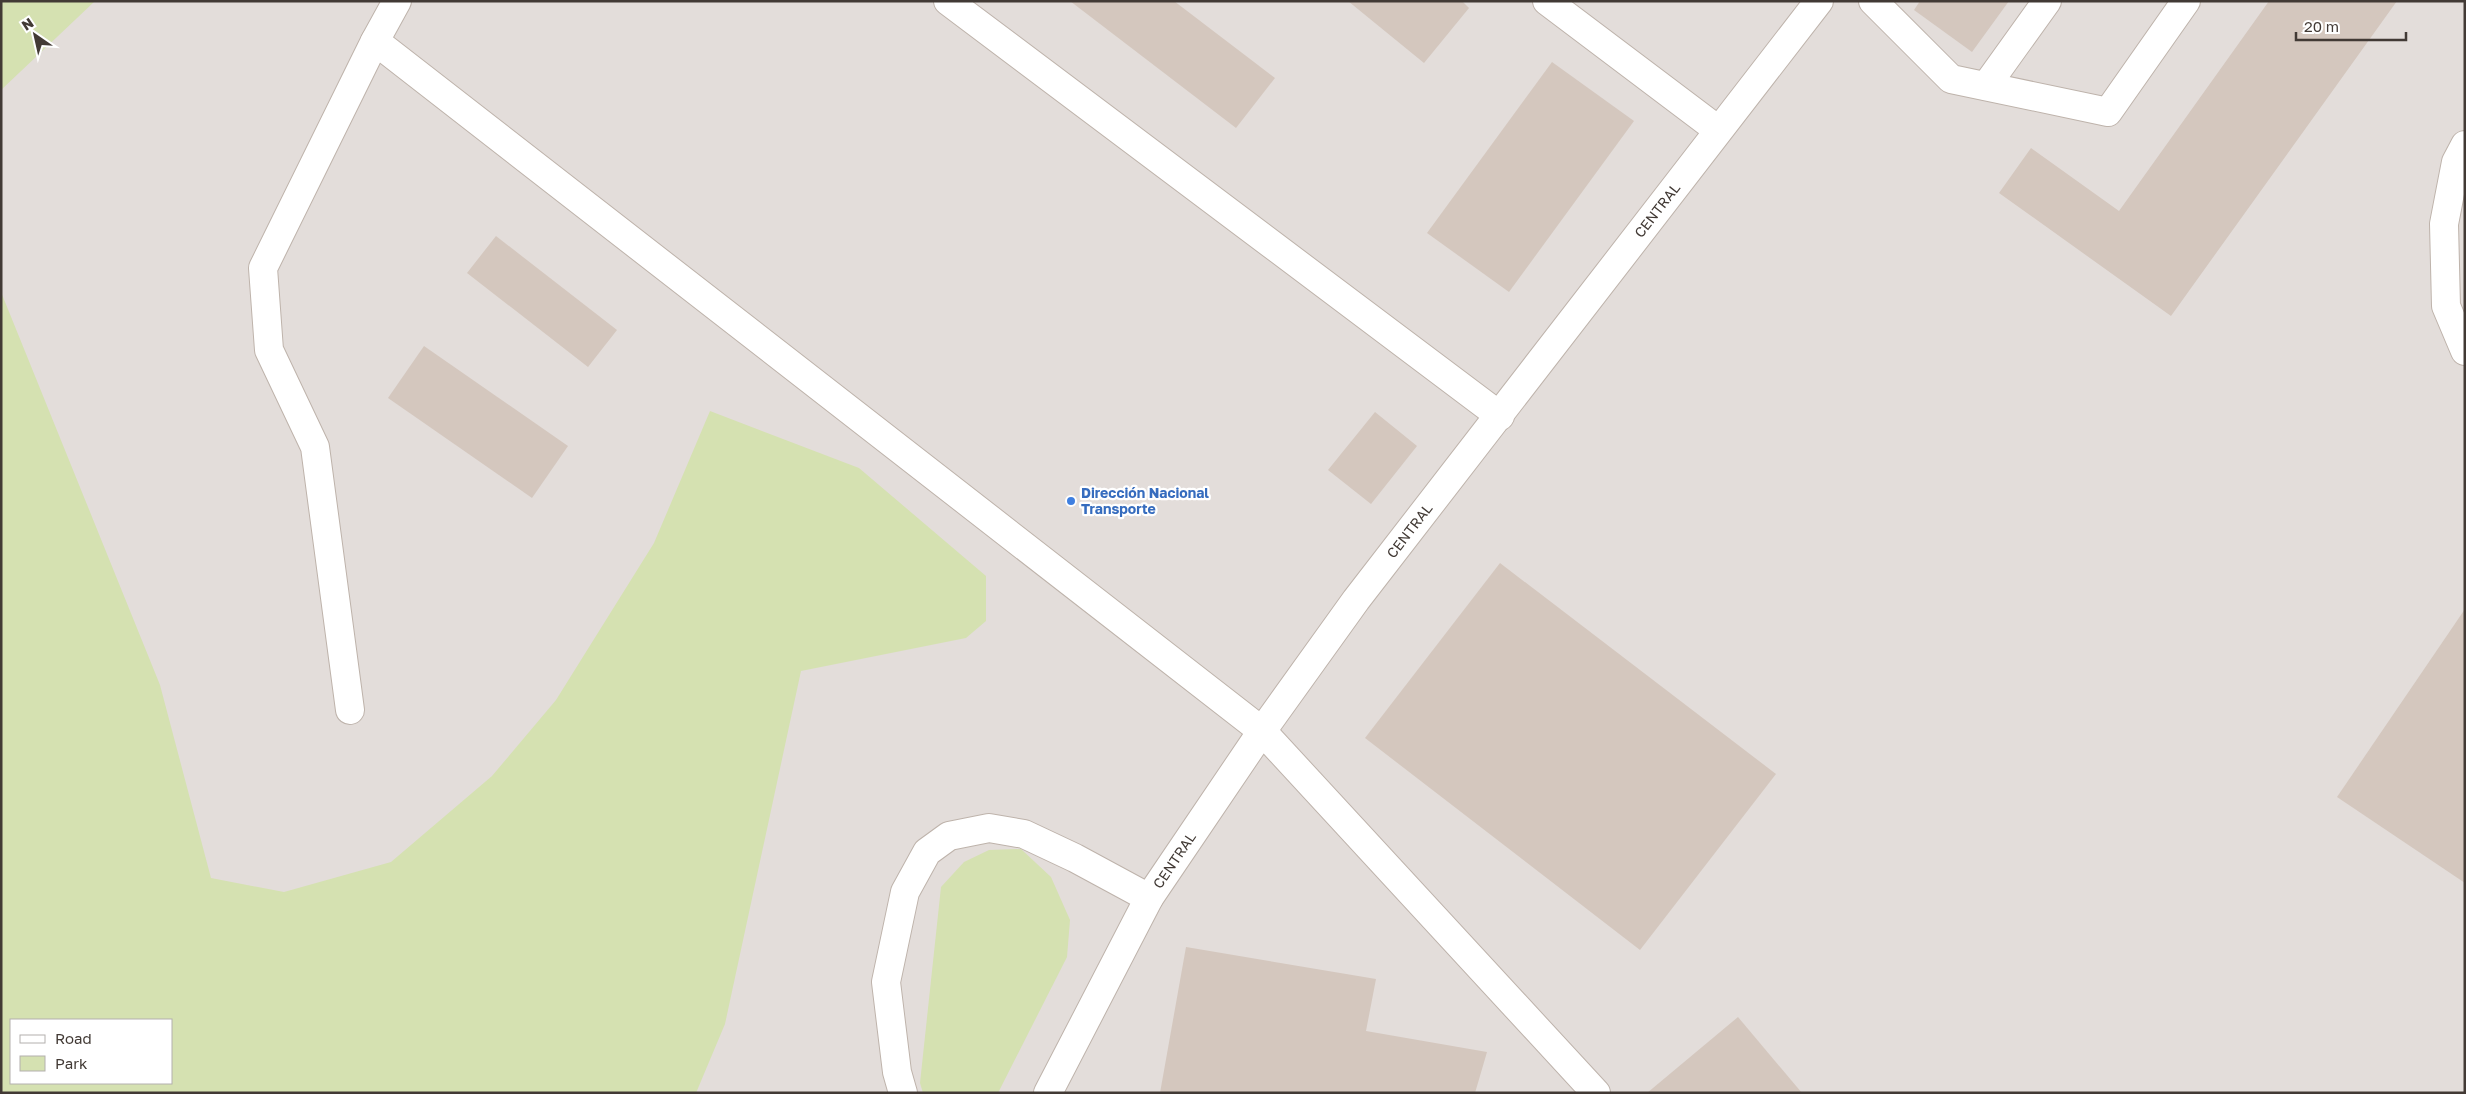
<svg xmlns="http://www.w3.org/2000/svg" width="2466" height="1094" viewBox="0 0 2466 1094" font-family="'Golos Text',sans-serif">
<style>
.industrial{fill:#e3ddda;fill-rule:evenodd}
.green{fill:#d5e1b1;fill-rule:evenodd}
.building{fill:#d4c7be}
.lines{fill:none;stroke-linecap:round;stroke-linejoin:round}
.minor-casing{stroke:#beb3ab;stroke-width:30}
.minor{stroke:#fff;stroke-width:28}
.shop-dot{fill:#3f7fe0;stroke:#fff;stroke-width:2}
.labels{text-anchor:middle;stroke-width:4.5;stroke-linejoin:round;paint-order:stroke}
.street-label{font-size:14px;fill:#423a35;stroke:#fff}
.shop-label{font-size:14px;font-weight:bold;fill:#366cbe;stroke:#fff;text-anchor:start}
</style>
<rect width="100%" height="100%" fill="#f0ebe5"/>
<path class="industrial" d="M1,1H2465V1093H1ZM11,1020H171V1083H11Z"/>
<g class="green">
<polygon points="1,1 95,1 1,90"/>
<path d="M1,292L160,685L211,878L284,892L391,862L492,776L556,700L654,543L710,411L859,468L986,576V621L966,638L801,671L725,1024L696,1093H1ZM11,1020H171V1083H11Z"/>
<polygon points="1021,849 1051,877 1070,920 1067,957 998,1093 923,1093 920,1083 941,887 964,862 989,850"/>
</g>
<g class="building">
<polygon points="1070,1 1174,1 1275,78 1236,128"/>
<polygon points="1348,1 1462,1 1469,8 1424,63"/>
<polygon points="1920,1 2009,1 1972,52 1914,10"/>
<polygon points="2269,1 2397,1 2171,316 1999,193 2031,148 2119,211"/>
<polygon points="1552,62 1634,121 1509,292 1427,233"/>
<polygon points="496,236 617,330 588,367 467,273"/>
<polygon points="424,346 568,446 532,498 388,398"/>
<polygon points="1375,412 1417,446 1371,504 1328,470"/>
<polygon points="1500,563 1776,774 1640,950 1365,738"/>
<polygon points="2465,609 2465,883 2337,797"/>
<polygon points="1186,947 1376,979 1366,1031 1487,1052 1475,1093 1160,1093"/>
<polygon points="1738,1017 1802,1093 1647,1093"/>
</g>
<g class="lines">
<g class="minor-casing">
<g id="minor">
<polyline points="948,1 1500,416"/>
<polyline points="1547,1 1718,130"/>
<polyline points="1873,1 1951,79 2108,112 2186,1"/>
<polyline points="375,41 1262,731 1596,1093"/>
<polyline points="1986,86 2047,1"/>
<polyline points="2465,145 2456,162 2444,224 2446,306 2465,351"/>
<polyline points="350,710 315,447 269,350 263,268 375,41 397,1"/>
<polyline points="903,1093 897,1072 886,982 905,892 927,852 949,836 989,828 1024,834 1075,858 1149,898"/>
<path id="s1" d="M1048,1093L1149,898L1262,731L1356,600L1819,1"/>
</g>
</g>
<use href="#minor" class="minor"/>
</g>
<circle class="shop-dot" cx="1071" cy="501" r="5"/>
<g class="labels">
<g class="street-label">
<text dy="5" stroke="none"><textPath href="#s1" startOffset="1075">CENTRAL</textPath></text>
<text dy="5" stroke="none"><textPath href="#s1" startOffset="670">CENTRAL</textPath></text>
<text dy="5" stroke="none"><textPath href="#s1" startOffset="265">CENTRAL</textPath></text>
</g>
<g class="shop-label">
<text x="1081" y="498">Dirección Nacional<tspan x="1081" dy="16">Transporte</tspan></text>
</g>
</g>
<rect width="2466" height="1094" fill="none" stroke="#423a35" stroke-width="5"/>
<rect x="10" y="1019" width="162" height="65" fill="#ffffff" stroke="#b3b0ae"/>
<rect x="20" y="1035" width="25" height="8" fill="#ffffff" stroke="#b3b0ae"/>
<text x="55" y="1044" font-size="15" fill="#423a35">Road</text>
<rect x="20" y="1056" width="25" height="15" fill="#d5e1b1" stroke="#b3b0ae"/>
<text x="55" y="1069" font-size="15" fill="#423a35">Park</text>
<g transform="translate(35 35) rotate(326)" stroke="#ffffff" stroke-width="4" paint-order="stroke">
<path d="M0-4L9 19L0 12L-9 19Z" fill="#423a35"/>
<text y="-8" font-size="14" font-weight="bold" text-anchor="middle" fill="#423a35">N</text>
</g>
<path d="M2296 32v8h110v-8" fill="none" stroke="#423a35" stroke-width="2.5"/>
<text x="2304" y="32" font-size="15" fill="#423a35" stroke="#ffffff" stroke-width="4" paint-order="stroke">20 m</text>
</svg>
